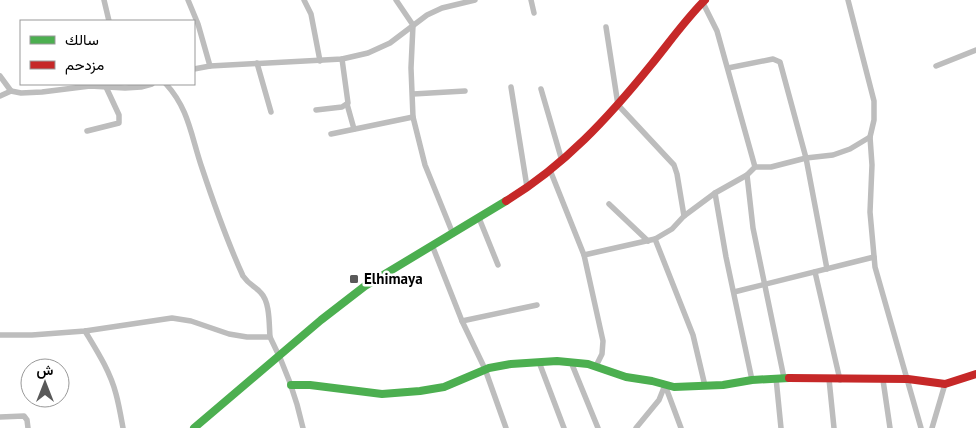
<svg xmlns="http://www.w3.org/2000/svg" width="976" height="428" viewBox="0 0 976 428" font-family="'PT Sans',Vazirmatn,sans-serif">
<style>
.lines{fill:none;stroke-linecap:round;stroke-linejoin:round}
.street{stroke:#bdbdbd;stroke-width:5.5}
.fast{stroke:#4caf50;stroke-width:8}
.jam{stroke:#c62828;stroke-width:8}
.poi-dot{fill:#595959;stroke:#fff;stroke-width:2}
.labels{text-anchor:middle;stroke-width:5;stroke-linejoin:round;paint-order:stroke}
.poi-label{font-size:15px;font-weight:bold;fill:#000;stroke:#fff;text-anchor:start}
</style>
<rect width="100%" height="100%" fill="#fff"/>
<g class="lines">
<g class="street">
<polyline points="104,0 109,21"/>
<polyline points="188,0 198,24 210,66"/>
<polyline points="304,0 311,14 320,61"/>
<polyline points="396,0 413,25 411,68 413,117 425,165 453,234"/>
<polyline points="531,0 534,13"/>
<polyline points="848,0 874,101 874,120 870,137 872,165 870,212 875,267 921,428"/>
<polyline points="703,3 717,31 755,167"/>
<polyline points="606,27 618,105 674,165 677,174 684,216"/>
<polyline points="257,63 271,112"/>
<polyline points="936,66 976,50"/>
<polyline points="728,68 773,59 780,62 806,158 827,269"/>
<polyline points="194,69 210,66 342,59 368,53 390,43 427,15 442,8 475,0"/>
<polyline points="0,76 11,91"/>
<path d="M166,84C189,109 191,136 202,168C214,204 227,241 243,276C250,286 255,286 261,293C270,302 269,324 270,337"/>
<polyline points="511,87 527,187"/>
<polyline points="541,89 562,161"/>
<polyline points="413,94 465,91"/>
<polyline points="0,96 11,91 21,93 42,92 90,86 125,88 141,87 152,84"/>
<polyline points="347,104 354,129"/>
<polyline points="316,110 342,107 348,103 342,59"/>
<polyline points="87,131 119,123 119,115 106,87"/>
<polyline points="331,134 413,117"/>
<polyline points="550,170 584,255 603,341 602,354 596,366"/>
<polyline points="747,175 753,228 784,378"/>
<polyline points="715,193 726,257 752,380"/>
<polyline points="609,204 648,241"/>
<polyline points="479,218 498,265"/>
<polyline points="655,239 693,335 705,386"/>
<polyline points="432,245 462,321 485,369 506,428"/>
<polyline points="584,255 655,239 672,229 684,216 715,193 747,175 755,167 771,167 806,158 833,155 850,149 870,137"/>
<polyline points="815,272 840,380"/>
<polyline points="734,292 874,257"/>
<polyline points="462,321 537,305"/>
<path d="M85,331C97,351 110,371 116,394C119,405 121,417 123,428"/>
<path d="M0,335H32L85,331L172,318L191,321L229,334L247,337H270C285,366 296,396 303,428"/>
<polyline points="539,362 564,428"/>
<polyline points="571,362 598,428"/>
<polyline points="776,378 781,428"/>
<polyline points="829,379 834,428"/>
<polyline points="883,380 890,428"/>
<polyline points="665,385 681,428"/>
<polyline points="0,417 24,416 27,420 28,428"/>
<polyline points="636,428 659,400 665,385"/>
<polyline points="932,428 945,384"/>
</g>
<g class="fast">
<polyline points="291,385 310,385 382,394 420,391 444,387 489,368 511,364 557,361 588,364 626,377 652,381 674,387 723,385 752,380 789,378"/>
<polyline points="194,428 321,320 365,286 506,201"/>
</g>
<g class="jam">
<path d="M506,201C564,166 609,117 651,65C669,43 685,20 705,0"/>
<polyline points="789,378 908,379 945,384 976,374"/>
</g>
</g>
<rect class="poi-dot" x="349" y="274" width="10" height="10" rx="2.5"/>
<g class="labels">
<g class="poi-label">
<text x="364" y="284">Elhimaya</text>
</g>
</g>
<rect x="20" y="20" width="175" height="65" fill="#ffffff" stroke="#999999"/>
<rect x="30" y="36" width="25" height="8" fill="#4caf50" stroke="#999999"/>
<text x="65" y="45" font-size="15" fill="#000000">سالك</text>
<rect x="30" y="61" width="25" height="8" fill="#c62828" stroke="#999999"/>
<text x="65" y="70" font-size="15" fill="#000000">مزدحم</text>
<g transform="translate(45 383)"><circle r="24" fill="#ffffff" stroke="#999999"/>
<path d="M0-4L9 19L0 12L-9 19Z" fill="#595959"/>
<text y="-8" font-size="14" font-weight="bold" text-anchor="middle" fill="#000000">ش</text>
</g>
</svg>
